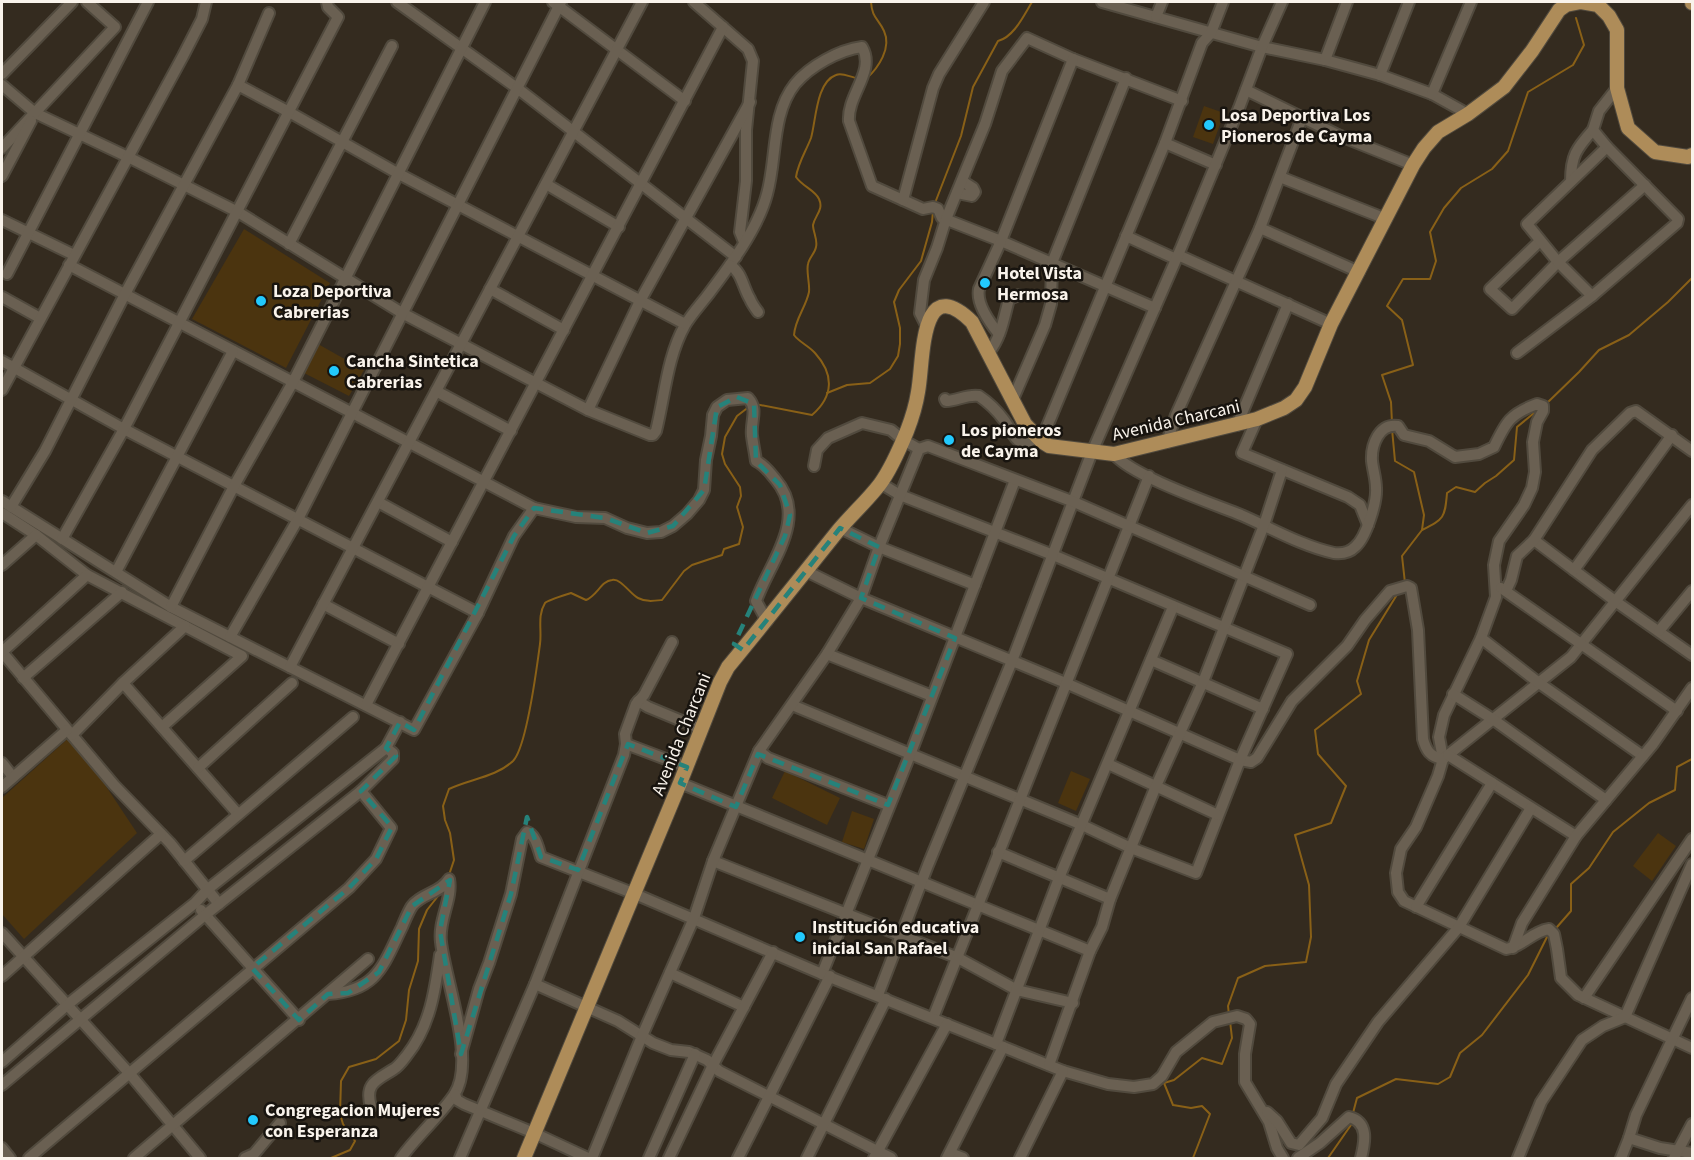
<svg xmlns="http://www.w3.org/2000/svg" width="1694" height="1160" viewBox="0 0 1694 1160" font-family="'Source Sans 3',sans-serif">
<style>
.green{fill:#4b340f}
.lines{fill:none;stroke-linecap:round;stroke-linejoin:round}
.stream{stroke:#896017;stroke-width:2}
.minor-casing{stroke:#514a3e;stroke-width:14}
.major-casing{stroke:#514a3e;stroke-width:16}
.minor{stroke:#6a6052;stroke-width:10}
.major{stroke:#ae8c59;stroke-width:14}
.marked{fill:none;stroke:#26827a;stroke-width:4.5;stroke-dasharray:12 8;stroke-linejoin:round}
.poi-dot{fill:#22c9fd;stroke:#18140f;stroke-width:2}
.labels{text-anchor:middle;stroke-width:5;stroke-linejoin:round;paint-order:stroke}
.poi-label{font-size:18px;font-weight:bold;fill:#f9f3eb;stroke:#18140f;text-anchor:start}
.street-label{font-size:18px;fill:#f9f3eb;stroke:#18140f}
</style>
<rect width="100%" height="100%" fill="#342b1f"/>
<g class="green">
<polygon points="1204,106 1224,113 1213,144 1193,137"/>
<polygon points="244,229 330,283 286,368 192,319"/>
<polygon points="318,344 364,370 349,396 304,373"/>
<polygon points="72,735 137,833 24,939 2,914 2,798"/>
<polygon points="785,771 840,798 827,825 772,798"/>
<polygon points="1071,771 1090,779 1076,811 1058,803"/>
<polygon points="852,811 874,819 864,849 842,842"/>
<polygon points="1658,833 1676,846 1652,881 1633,866"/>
</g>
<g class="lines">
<g class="stream">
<path d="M867,78C878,68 892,48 884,31C878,18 872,18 871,2"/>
<path d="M935,203L961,136L973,87L998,41C1014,37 1024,15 1032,2"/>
<polyline points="827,393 847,385 870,383 890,369 898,356 900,344 900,328 894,302 899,290 921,261 932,222 933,211"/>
<path d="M755,404L812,415C834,396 834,374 815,353C809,346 799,342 794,335C795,319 806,307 809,292C810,283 806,272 808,264C809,258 815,253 816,247C818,240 813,232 813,225C815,215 824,210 819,199C815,190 803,187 796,177C798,163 806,151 811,138C816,121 816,82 836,75C843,72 851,78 858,78"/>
<polyline points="1546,404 1579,372 1599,350 1629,335 1668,302 1692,278"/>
<polyline points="1392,423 1391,402 1382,375 1413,365 1402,320 1387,306 1403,279 1430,279 1436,261 1430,232 1444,208 1461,188 1492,169 1508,151 1528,92 1573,65 1584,45 1576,18"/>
<polyline points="1392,429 1395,461 1414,472 1424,515 1422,530 1402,556 1405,583"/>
<path d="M1422,530C1444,519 1445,518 1447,493L1456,487L1475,492L1485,483L1496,476L1514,460L1517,427L1539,409"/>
<path d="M449,875L454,860L450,833L445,820L443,806L449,789C470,779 496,777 513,761C527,747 537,666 540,644C542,630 537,616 545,603C548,600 565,595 571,593L586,600C597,596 601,581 612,580C621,578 630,594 638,598C646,602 653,601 662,600L684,571L692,565L722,555L724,549L739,544L743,527L737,507L741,496L740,487L725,464L722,454L725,437L737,416L750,406"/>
<polyline points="1557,927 1571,911 1571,884 1589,868 1613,832 1649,803 1675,790 1677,767 1692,759"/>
<polyline points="1229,1015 1228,1006 1238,978 1265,966 1306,962 1311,937 1309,885 1295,835 1331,823 1346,786 1318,754 1315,730 1361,694 1357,681 1369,640 1398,593"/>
<polyline points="1353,1113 1357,1098 1396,1079 1438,1084 1450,1077 1460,1053 1482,1035 1528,975 1547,937"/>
<polyline points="331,1158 350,1150 355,1141 343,1124 340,1114 341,1081 349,1067 376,1059 399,1041 406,1020 409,990 418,961 419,929 427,910 442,891"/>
<polyline points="1193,1158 1210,1114 1202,1106 1191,1108 1173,1105 1164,1083 1174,1080 1202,1058 1222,1064 1232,1038 1230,1021"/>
<polyline points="1328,1158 1351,1125"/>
</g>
<g class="minor-casing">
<g id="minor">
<polyline points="397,2 517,88 736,257"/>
<polyline points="553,2 685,101"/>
<polyline points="694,2 748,49 753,61 746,130 746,181 740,232 744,242"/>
<polyline points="1102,2 1262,47 1325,60 1380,75 1432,94 1468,114"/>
<polyline points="1156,17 1162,2"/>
<polyline points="1325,60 1347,2"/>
<polyline points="2,74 72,2"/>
<polyline points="1380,75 1409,2"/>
<path d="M2,85L35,113L128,157L238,212L402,313L588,410L650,435H653L656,431C665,395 667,357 685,325C691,315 700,305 707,296C729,267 758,229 767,194C777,159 771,114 795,84C810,66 839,50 862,47C876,71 847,95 849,121L872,186L923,209L933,207L938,209L942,218L1001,241L1155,308"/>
<polyline points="238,85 289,112 399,174 685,324"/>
<polyline points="1246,90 1338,135 1413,165"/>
<polyline points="1432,94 1471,2"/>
<polyline points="1165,143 1216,165"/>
<polyline points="2,148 115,27 87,2"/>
<polyline points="2,176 31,121"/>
<polyline points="1280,177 1386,219"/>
<path d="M1571,181C1571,156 1576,149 1593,130"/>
<polyline points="546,184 619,227"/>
<polyline points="957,193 972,196 975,192 973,188 962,181"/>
<polyline points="903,200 933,88 939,74 984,2"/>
<polyline points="2,220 74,255"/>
<polyline points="1260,228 1359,272"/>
<polyline points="1126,236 1176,259"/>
<polyline points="1540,241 1490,289 1512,309 1558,262 1645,185"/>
<polyline points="289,244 392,46"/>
<polyline points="1178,255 1331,324"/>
<path d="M69,265L534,508L576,517L605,518L627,528L647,533L661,532L673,526L687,514L699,500L704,490L706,460L711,436L713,415L717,407L727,400L748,398C759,410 750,421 752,436C753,444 755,453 756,461C766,466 770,473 776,480C809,519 769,563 756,601L767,621"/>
<path d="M730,265C742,272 743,288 750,299C752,304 755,308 758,312"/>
<polyline points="7,274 148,2"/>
<polyline points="490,289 564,330"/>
<polyline points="1592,296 1558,262 1527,224 1607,147"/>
<polyline points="2,297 40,318"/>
<polyline points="926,325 920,313 924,280 937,248 946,219 985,124 1002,71 1027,38 1073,59 1182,101"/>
<path d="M999,334C990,323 976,304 979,289L1001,241L1073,59"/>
<path d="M989,352C1001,338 1004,317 1009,299L1019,295"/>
<polyline points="1517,353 1592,296 1677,223 1678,219 1607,147 1593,130 1599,111 1617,88"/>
<polyline points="2,361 124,429 478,613"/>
<polyline points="2,390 183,56 202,19 206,2"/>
<polyline points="436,391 511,431"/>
<path d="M945,399L946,401C957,401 967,394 979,396C988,402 998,412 1004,420C1011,429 1013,440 1026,445L1036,436"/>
<polyline points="1013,399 1045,325 1051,304 1052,263 1126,78"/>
<polyline points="588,410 640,301 750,102"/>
<polyline points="1257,419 1242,453 1348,497 1360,505 1368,525"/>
<polyline points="1237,425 1288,304"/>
<polyline points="1041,441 1165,143 1202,43 1211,33 1223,2"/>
<polyline points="1167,442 1176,415 1260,228 1302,118"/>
<path d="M1114,454C1132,476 1211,503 1241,515C1271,528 1302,546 1334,553C1342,554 1349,553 1355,547C1366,538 1377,502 1376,488C1376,479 1373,470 1372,461C1371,445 1379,423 1398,426L1404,435L1429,441L1455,457L1479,454L1494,447C1506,422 1510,414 1537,404L1543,406V411L1537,422L1533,442L1535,472L1532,488L1524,505L1499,541L1494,565L1496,597L1481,638L1444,715L1439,737L1443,759L1438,776L1416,827L1401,849L1396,873L1398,892L1404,901L1506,949C1522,947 1533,931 1549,929L1554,934L1557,949L1561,978L1578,995L1692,1048"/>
<polyline points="814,466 817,450 828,438 862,423 891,430 903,440 919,449"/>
<polyline points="2,501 171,607 414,730 478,613 514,536 534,508"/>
<polyline points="378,502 452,542"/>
<polyline points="11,507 45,451 125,294 238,85 269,13"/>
<polyline points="2,513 36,535 87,575 242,656 162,727"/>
<polyline points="840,528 879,547 975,585"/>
<polyline points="62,539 124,429 338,17 328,7 327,2"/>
<polyline points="1534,540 1615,601 1692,655"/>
<polyline points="2,565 36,535"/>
<polyline points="1574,570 1672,435"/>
<path d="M806,571L861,598L1068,684L1240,760L1251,762L1257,758L1292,701L1347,646L1365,620L1390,591L1407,586L1411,588L1418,630L1423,739C1426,750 1430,757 1443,759L1571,657L1692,505"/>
<polyline points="116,572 233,351"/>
<polyline points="1501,588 1677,711"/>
<polyline points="1506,591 1511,580 1517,556 1534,540 1592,450 1630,413 1636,411 1692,451"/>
<polyline points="323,604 399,644"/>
<polyline points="171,607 234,486 293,382 485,2"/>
<polyline points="1659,631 1692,591"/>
<polyline points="230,637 298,519 561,2"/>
<polyline points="1481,638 1539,683 1643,756"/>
<polyline points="2,652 114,785 170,843 219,904"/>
<polyline points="2,652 87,575"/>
<polyline points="827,654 932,696"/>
<polyline points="1151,660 1263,709"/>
<polyline points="290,667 642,2"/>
<polyline points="23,678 122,592"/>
<polyline points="123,683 238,814"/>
<polyline points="1453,694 1494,720 1606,800"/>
<polyline points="638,701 648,707 701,729"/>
<polyline points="366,705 723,27"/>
<polyline points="792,705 1082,825 1131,848 1196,873 1240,760 1287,654 1053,555 900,495 880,483"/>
<polyline points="72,735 123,683 185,626"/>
<polyline points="626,744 687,767"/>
<polyline points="759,751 768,758 888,805"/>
<polyline points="1448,755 1576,836"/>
<polyline points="2,763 13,777"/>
<polyline points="1108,764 1218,815"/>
<polyline points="198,768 292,683"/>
<polyline points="680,783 1090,951"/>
<polyline points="2,787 67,730"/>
<polyline points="998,852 1110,899"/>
<polyline points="184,861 353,717"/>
<polyline points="713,861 958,958 1017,990 1073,1003"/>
<polyline points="1416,907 1492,783"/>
<polyline points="201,910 299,1020"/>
<polyline points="2,933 130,1074 200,1158"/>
<polyline points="1513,948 1522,923 1576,836 1653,744 1692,688"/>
<polyline points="670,973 744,1007"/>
<polyline points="822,974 910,755 1015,480"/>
<polyline points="2,976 161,834"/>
<polyline points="535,984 618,1021 653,1043 671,1050 689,1052 707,1060 719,1071 891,1158"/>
<path d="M328,994C377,991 383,966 402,927C405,920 408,912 412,906C422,893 441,893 449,879C453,899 438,920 441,942C445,980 477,1062 454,1095C438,1118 417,1136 401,1158"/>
<polyline points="878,995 928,865 1012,661 1092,452 1181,248 1239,108 1262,47 1282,2"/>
<polyline points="1584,998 1692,839"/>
<polyline points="933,1018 1149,476"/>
<polyline points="996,1044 1059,878 1173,607"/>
<path d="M461,1054L479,989L489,963L511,894L522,839L527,832C536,835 538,848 541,857L635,894L822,974L1063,1071L1108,1084L1134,1087L1153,1084L1162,1076L1176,1052L1213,1022L1237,1016L1246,1019L1250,1024L1245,1054V1082L1269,1122L1277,1148L1283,1158"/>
<polyline points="2,1062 67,1005 195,903 208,889 386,748 400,722"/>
<polyline points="1049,1065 1090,951 1102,927 1110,899 1156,786 1203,682 1264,525 1282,470"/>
<polyline points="2,1085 205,915 361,791 393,759 393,753 386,748"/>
<polyline points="455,1094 457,1100 464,1104 534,1133 588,1158"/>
<path d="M371,1107C364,1083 377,1080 394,1069C399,1066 403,1060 407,1055C430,1026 435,991 440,955"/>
<polyline points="1267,1112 1277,1121 1291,1143 1299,1145 1322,1118 1336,1084 1378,1022 1459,927 1531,808"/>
<polyline points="1629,1138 1636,1115 1692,998"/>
<polyline points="2,1148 10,1158"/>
<polyline points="950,1153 963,1158"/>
<polyline points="29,1158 349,888 376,859 391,828 361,791"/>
<polyline points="134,1158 368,959"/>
<polyline points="245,1158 254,1154 280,1123"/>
<polyline points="460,1158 535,984 624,755 626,744 625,734 636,704 644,695 672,642"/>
<polyline points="592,1158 642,1036 694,918 713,861 759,751 827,654 861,598 879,547 919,449 928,446 1074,502 1310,605"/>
<polyline points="649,1158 695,1054"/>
<polyline points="669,1158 713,1065 773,952"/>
<polyline points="738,1158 830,976"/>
<polyline points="807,1158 886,999"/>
<polyline points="874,1158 947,1024"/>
<polyline points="947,1158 1003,1047"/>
<polyline points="1020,1158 1063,1071"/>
<path d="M1298,1158L1320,1143L1349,1117C1369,1122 1365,1142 1361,1158"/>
<polyline points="1518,1158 1541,1102 1582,1040 1603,1026 1625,1017 1692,864"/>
<polyline points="1621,1158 1629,1138 1660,1148 1692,1153"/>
<polyline points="1674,1158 1692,1124"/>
</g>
</g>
<g class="major-casing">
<g id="major">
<polyline points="1692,2 1692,3"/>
<path d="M524,1158L680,783L720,682L728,667C765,622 801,577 837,532C851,515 867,501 880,484C891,469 900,448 907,431C912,418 916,405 918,392C924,361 919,270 972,322L1025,424L1041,441L1049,446L1114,454L1257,419L1284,408L1296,400L1305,387L1331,324L1413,165L1424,148L1438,132L1468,114L1504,87L1532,51L1559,10L1566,5L1581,2L1598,5L1609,16L1617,30V88L1628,128L1655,152L1688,157L1692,155"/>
</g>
</g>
<use href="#minor" class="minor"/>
<use href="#major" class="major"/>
</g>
<path class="marked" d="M737,397L754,404L756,461L780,485L790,515L785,536L734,644L743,650L840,528L879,547L861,598L955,638L888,805L758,754L736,807L680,783L687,767L628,744L578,870L541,857L527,817L511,894L461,1054L440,931L450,880L412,906L379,972L348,993L328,994L299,1020L252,968L349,888L376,859L392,827L361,791L396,756L386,748L400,722L414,730L514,536L534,508L605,518L647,533L673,526L704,490L717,407Z"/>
<g class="poi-dot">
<circle cx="1209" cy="125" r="6"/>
<circle cx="985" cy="283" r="6"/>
<circle cx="261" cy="301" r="6"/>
<circle cx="334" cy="371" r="6"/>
<circle cx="949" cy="440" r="6"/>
<circle cx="800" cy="937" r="6"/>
<circle cx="253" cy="1120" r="6"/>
</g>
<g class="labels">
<g class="poi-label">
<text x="1221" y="121">Losa Deportiva Los<tspan x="1221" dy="21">Pioneros de Cayma</tspan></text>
<text x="997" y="279">Hotel Vista<tspan x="997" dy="21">Hermosa</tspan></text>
<text x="273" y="297">Loza Deportiva<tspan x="273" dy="21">Cabrerias</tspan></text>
<text x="346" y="367">Cancha Sintetica<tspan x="346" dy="21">Cabrerias</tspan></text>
<text x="961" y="436">Los pioneros<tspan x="961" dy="21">de Cayma</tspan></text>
<text x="812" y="933">Institución educativa<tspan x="812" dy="21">inicial San Rafael</tspan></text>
<text x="265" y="1116">Congregacion Mujeres<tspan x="265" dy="21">con Esperanza</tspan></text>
</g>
<g class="street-label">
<text transform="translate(1176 420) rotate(-13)" y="6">Avenida Charcani</text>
<text transform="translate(681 734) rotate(-68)" y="6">Avenida Charcani</text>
</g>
</g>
<rect width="1694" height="1160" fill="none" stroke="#f9f3eb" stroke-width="6"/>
</svg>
